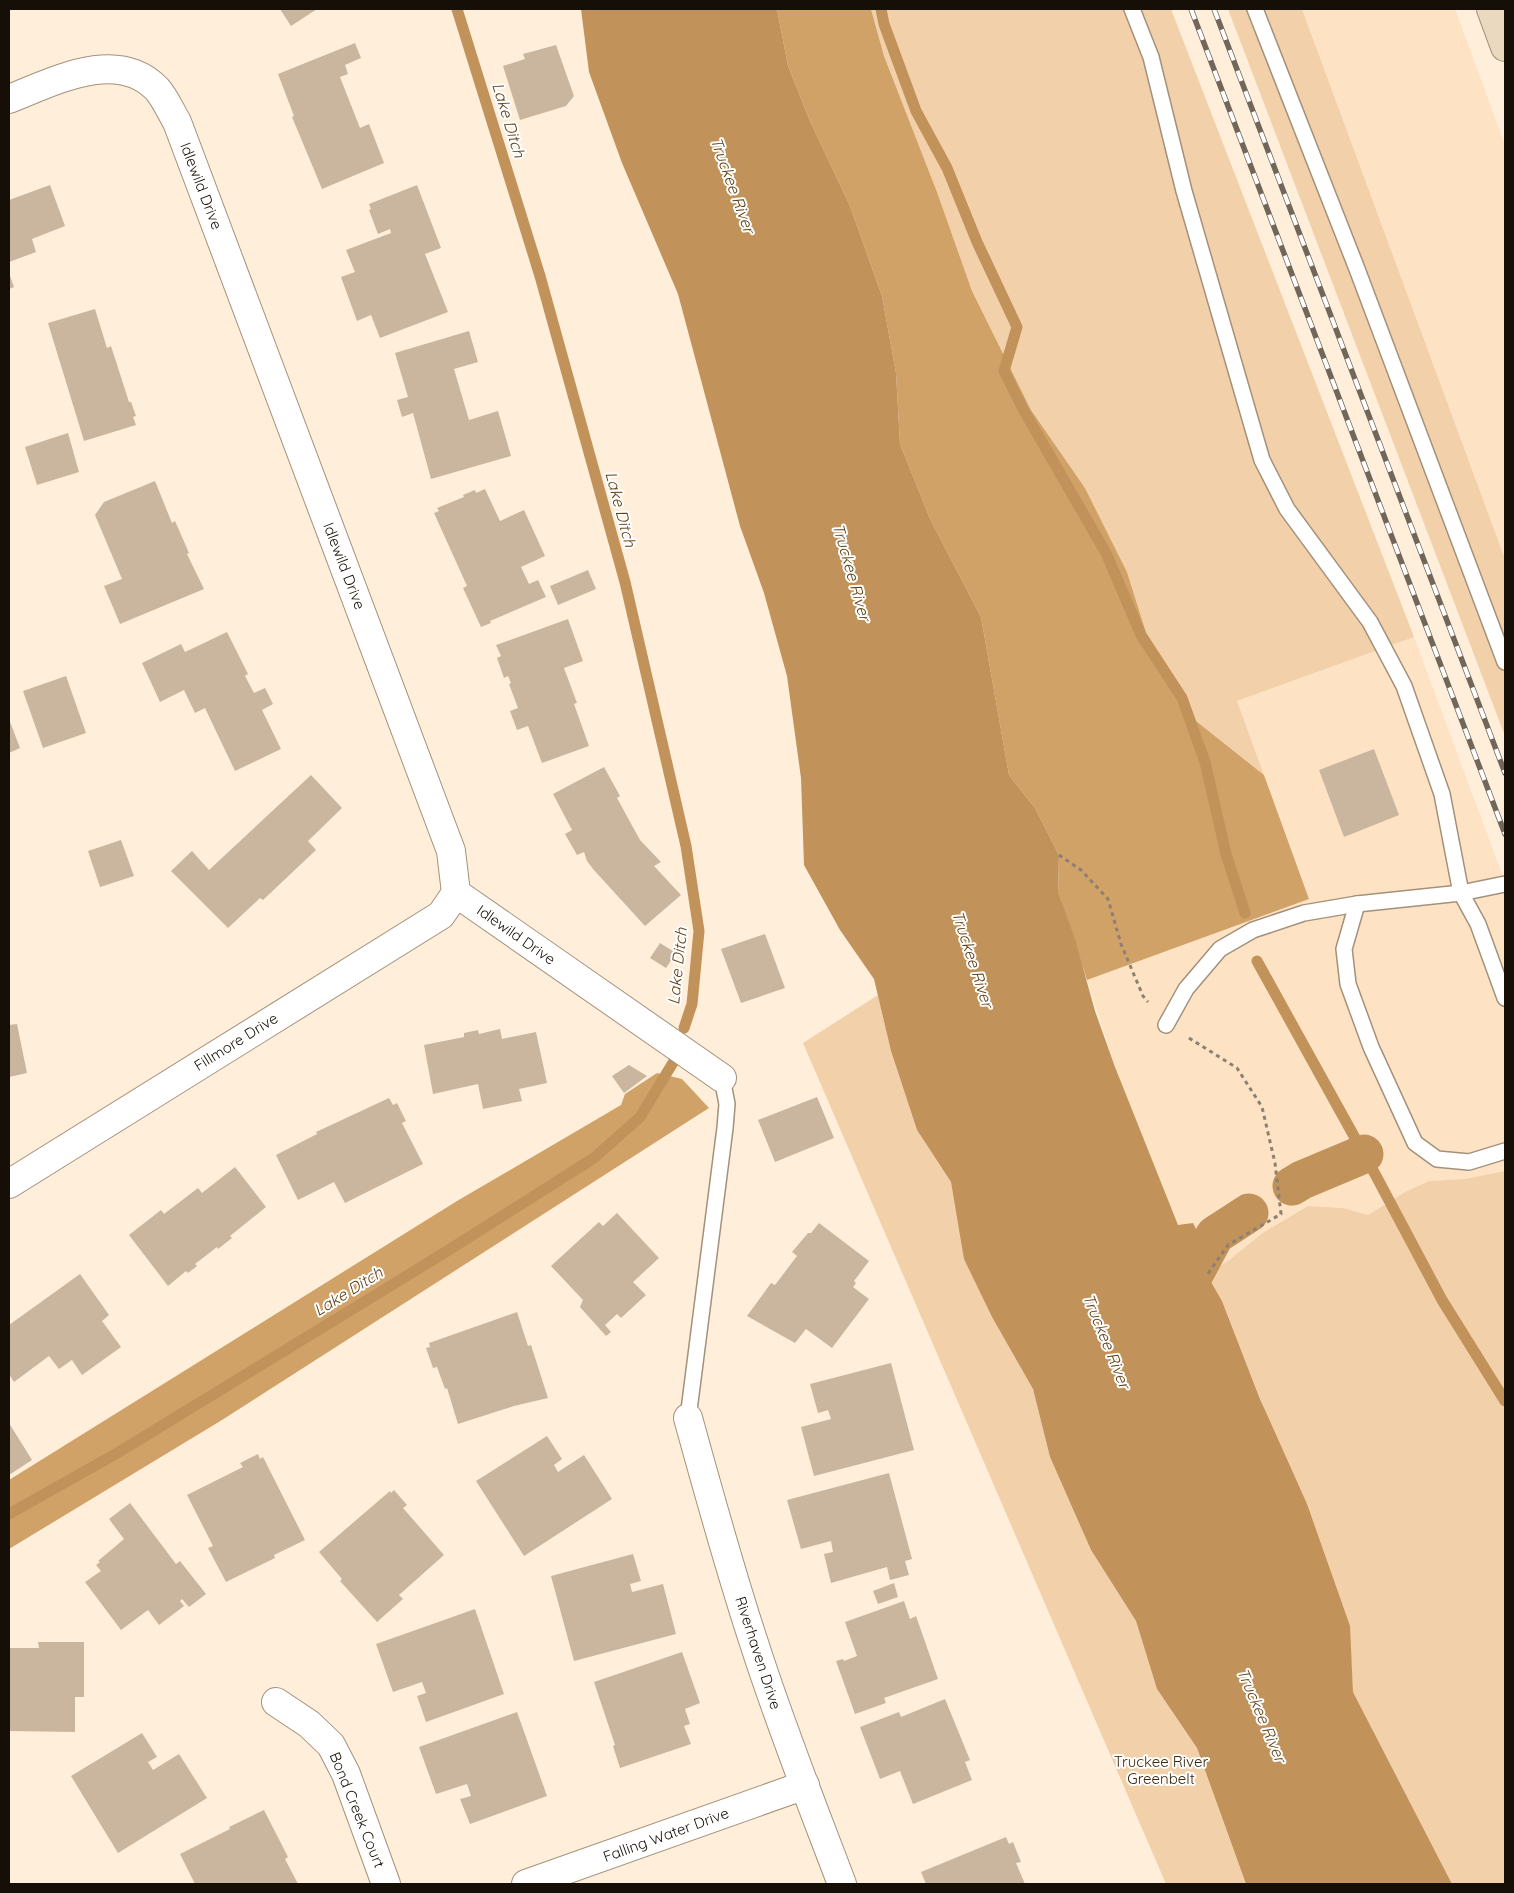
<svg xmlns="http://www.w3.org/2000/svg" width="1514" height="1893" viewBox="0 0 1514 1893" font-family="Quicksand,sans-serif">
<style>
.built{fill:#fde3c4}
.green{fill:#f2d0a9}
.forest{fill:#d1a268}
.water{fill:#c19259}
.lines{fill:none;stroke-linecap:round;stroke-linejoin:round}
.stream{stroke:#c19259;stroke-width:11}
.canal{stroke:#c19259;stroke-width:39}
.building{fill:#cab69f}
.service-casing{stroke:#a4917b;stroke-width:18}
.minor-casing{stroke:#a4917b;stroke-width:30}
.secondary-casing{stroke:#a4917b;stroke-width:30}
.path{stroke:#8b8072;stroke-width:3;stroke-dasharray:4 4;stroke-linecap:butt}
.service{stroke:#fff;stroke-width:15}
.minor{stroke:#fff;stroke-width:28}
.secondary{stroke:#ebd9bf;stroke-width:28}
.rail-casing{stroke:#71665a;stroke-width:5.5}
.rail{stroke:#fff;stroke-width:4;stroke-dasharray:11;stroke-linecap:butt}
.labels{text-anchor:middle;stroke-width:4;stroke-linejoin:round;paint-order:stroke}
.street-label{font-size:15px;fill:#160f07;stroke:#fff}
.park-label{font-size:15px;fill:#3a260c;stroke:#fff}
.water-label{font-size:16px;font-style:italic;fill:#614114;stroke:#fff}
</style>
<rect width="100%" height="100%" fill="#feeeda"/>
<g class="built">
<polygon points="1302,9 1455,9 1505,145 1505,559"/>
<polygon points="1414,637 1505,882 1505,1171 1465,1179 1429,1181 1405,1192 1368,1215 1343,1208 1308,1206 1264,1232 1229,1260 1207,1275 1199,1266 1194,1264 1203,1242 1178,1226 1173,1214 1115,1067 1087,980 1309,899 1237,701"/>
</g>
<g class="green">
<polygon points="871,9 1171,9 1414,637 1237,701 1264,775 1196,721 1148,639 1127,572 1085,488 1031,410 972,291 937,192 884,56"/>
<polygon points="1228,9 1302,9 1505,559 1505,736"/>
<polygon points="878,995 891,1051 917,1130 951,1182 965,1259 992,1317 1033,1389 1050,1457 1091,1550 1136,1621 1157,1689 1197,1748 1246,1884 1166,1884 803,1043"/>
<polygon points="1505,1171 1505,1884 1452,1884 1353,1692 1349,1626 1222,1301 1207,1275 1229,1260 1264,1232 1308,1206 1343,1208 1368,1215 1405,1192 1429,1181 1465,1179"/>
</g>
<g class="forest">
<polygon points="777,9 871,9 884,56 937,192 972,291 1031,410 1085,488 1127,572 1148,639 1196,721 1264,775 1309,899 1087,980 1058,892 1059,855 1035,808 1009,775 981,617 931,521 900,444 896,373 882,296 850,206 810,121 788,66"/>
<polygon points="657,1073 682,1079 709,1108 222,1420 9,1549 9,1480 457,1201 621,1105 625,1094"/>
</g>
<polygon class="water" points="581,9 777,9 788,66 810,121 850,206 882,296 896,373 900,444 931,521 981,617 1009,775 1035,808 1059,855 1058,892 1075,939 1095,1011 1115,1067 1178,1225 1193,1223 1203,1242 1194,1264 1199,1266 1207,1275 1222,1301 1260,1399 1307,1504 1350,1626 1353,1692 1452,1884 1246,1884 1197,1748 1157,1689 1136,1621 1091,1550 1050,1457 1033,1389 992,1317 964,1259 951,1182 917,1130 891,1051 874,979 840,930 804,865 801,778 787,676 764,593 740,526 678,294 622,163 589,72"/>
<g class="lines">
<g class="stream">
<polyline points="457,9 540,276 625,582 686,846 699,931 692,1004 684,1028"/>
<polyline points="881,9 884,24 916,111 947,168 977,242 1017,327 1004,371 1023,409 1106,553 1141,635 1182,698 1205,762 1226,854 1245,913"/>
<polyline points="1257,961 1375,1174 1442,1300 1505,1401"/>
<polyline points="9,1514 119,1452 444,1253 594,1158 640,1117 674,1061"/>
</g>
<g class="canal">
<polyline points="1292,1186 1302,1180 1364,1154"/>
<polyline points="1165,1303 1186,1289 1215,1235 1249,1213"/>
</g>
</g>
<g class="building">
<polygon points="280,9 317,9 291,26"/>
<polygon points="355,43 361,58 345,65 348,74 340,77 360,128 369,124 384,163 322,189 292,117 294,116 278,74"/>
<polygon points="556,45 574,96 566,106 520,120 503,66 525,59 523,54"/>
<polygon points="50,185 65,226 32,239 36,252 9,262 9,200"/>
<polygon points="417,185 441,248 425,254 448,312 380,338 371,315 357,321 341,277 355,272 346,250 391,233 390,229 378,234 369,210 371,209 369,204"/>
<polygon points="9,273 14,287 9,289"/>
<polygon points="95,309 107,348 111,346 129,402 131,402 136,416 133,417 136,425 84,441 48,323"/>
<polygon points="469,331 478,362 454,369 469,420 498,411 511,456 431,479 413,413 402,417 397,400 408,397 395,353"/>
<polygon points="68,433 79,472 37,485 25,447"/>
<polygon points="155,481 172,523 175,521 189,553 187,554 204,589 120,624 104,586 122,579 95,515 104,502"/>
<polygon points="485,489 500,521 524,510 545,556 521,567 529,584 538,580 546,597 490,621 491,623 481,627 463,588 467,586 434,513 439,511 437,508 464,497 463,495 475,490 476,493"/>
<polygon points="588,570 596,589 558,605 550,586"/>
<polygon points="568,619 583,661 564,668 577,703 574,704 589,746 542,763 528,726 517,730 510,711 518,708 509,684 511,683 508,676 504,678 497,658 501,656 496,645"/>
<polygon points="227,632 248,674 245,676 254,693 265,688 273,704 262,710 281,749 235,771 205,708 195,713 184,690 160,702 142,663 181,644 185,652"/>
<polygon points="66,676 86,733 43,748 23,691"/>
<polygon points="9,719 20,748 9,753"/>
<polygon points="1374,749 1399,815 1344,837 1319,770"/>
<polygon points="604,767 620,796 617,798 640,840 661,862 654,866 681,895 645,926 593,869 587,861 584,852 577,855 565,834 572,830 553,794"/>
<polygon points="311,775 342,808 308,841 316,850 263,900 260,898 228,928 171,871 192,851 209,870"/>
<polygon points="121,840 134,876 100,887 88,851"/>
<polygon points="765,934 785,988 741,1003 721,949"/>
<polygon points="660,943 676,953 666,968 650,958"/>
<polygon points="17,1024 27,1073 9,1077 9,1025"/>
<polygon points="500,1029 502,1039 536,1032 547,1083 519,1089 522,1101 483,1109 478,1084 433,1094 424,1045 464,1037 464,1033 478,1030 479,1034"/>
<polygon points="629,1065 647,1076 624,1093 612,1076"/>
<polygon points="817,1097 834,1138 775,1162 758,1120"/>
<polygon points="389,1098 393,1105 397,1103 406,1121 402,1123 423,1164 345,1203 334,1182 298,1200 276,1155 317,1134 316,1132"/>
<polygon points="235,1167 266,1207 230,1236 232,1238 218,1249 217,1247 195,1264 197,1266 188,1273 186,1271 168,1286 129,1235 161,1210 164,1214 198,1188 202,1193"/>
<polygon points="617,1213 659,1258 633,1282 646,1295 621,1318 617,1314 605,1325 611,1332 606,1336 580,1307 583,1300 551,1266 599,1222 603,1226"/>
<polygon points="819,1223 869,1261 854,1281 856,1283 853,1287 869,1299 832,1348 806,1329 795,1343 747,1316 771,1283 775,1285 797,1256 792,1252 808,1233 811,1233"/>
<polygon points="80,1274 109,1315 102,1321 121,1347 82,1375 72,1360 59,1369 49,1356 14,1382 9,1374 9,1325"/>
<polygon points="517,1312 528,1346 531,1345 548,1398 514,1406 458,1424 447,1388 445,1389 437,1367 433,1368 426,1348 430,1347 429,1343"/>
<polygon points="891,1363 914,1450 814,1476 801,1427 831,1419 828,1410 818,1413 810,1384"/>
<polygon points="9,1423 32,1460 9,1475"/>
<polygon points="547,1436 562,1459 554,1465 558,1472 584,1455 612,1499 524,1556 476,1481"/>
<polygon points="258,1454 260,1459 263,1457 305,1540 274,1555 275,1558 226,1582 208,1548 213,1546 187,1495 243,1467 240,1463"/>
<polygon points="889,1473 912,1559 905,1561 909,1575 890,1580 887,1567 831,1583 824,1554 833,1552 831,1541 801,1549 787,1500"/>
<polygon points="394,1490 407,1505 403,1508 444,1555 399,1595 403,1599 377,1622 340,1581 342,1579 319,1552 390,1491 391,1493"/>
<polygon points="130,1503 176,1564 180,1561 206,1594 189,1607 182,1599 180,1601 184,1606 159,1625 148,1610 121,1630 85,1582 101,1571 96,1565 100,1562 98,1561 124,1539 109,1519"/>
<polygon points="633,1554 641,1581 630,1584 632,1592 663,1584 676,1634 574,1661 551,1576"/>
<polygon points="894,1583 898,1597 878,1604 873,1591"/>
<polygon points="904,1601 910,1619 916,1616 938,1679 884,1698 886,1703 855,1714 836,1661 843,1659 844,1661 857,1656 845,1622"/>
<polygon points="475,1609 504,1694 426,1722 417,1696 426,1693 422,1682 393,1692 376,1644"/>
<polygon points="38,1642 84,1642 84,1697 75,1697 75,1732 9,1731 9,1648 39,1648"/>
<polygon points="682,1652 700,1703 685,1709 690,1724 684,1726 691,1744 620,1768 613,1746 615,1745 594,1682"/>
<polygon points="945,1699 970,1760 965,1762 972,1780 913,1804 900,1771 880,1779 860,1727 899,1712 901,1717"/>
<polygon points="517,1712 547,1796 470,1824 460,1799 471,1796 467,1784 436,1794 419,1747"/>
<polygon points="142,1733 157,1757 148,1762 153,1770 179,1754 207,1798 118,1853 71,1776"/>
<polygon points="264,1810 288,1857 285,1859 298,1884 195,1884 180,1854 230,1829 229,1827"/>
<polygon points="1006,1837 1009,1844 1013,1842 1021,1862 1016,1863 1025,1884 926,1884 921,1872"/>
</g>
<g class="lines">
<g class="service-casing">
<g id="service">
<polyline points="1132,9 1151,57 1184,191 1262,460 1287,509 1370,622 1404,686 1442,794 1461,893 1478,924 1505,998"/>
<polyline points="1255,9 1357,269 1505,662"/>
<polyline points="1357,904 1344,949 1348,984 1371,1047 1415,1143 1437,1159 1469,1162 1505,1151"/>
<polyline points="1166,1025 1186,989 1220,949 1253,930 1304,913 1357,904 1461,893 1505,884"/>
<polyline points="688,1418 725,1128 727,1104 722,1078"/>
</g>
</g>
<g class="minor-casing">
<g id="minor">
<path d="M9,99C53,82 117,47 157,89C165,98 171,112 177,122L451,851L456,893L722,1078"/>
<polyline points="9,1184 441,915 456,893"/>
<path d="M688,1418C709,1494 730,1571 755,1646C781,1727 812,1805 842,1884"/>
<polyline points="276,1702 309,1724 331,1745 346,1774 386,1884"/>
<polyline points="526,1884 805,1785"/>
</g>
</g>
<g class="secondary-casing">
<polyline id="secondary" points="1491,9 1505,47"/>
</g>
<g class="path">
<polyline points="1059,855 1081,870 1108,899 1121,944 1143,996 1148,1002"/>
<polyline points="1189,1038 1237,1068 1262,1107 1275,1163 1281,1214 1228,1245 1207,1275"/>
</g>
<use href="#service" class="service"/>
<use href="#minor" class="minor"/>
<use href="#secondary" class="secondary"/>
<g class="rail-casing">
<g id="rail">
<polyline points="1191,9 1505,834"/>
<polyline points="1214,9 1505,773"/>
</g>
</g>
<use href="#rail" class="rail"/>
</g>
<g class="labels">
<g class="street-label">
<text transform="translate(201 186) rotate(69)" y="5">Idlewild Drive</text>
<text transform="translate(344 566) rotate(69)" y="5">Idlewild Drive</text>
<text transform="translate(516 935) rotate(35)" y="5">Idlewild Drive</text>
<text transform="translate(236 1042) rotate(-32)" y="5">Fillmore Drive</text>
<text transform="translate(758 1653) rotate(72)" y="5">Riverhaven Drive</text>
<text transform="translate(357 1810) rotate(68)" y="5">Bond Creek Court</text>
<text transform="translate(666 1835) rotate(-20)" y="5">Falling Water Drive</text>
</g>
<g class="park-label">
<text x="1161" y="1767">Truckee River<tspan x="1161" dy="17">Greenbelt</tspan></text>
</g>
<g class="water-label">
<text transform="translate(509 120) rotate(73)" y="6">Lake Ditch</text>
<text transform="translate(733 185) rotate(70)" y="6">Truckee River</text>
<text transform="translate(621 509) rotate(75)" y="6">Lake Ditch</text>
<text transform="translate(852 572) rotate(74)" y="6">Truckee River</text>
<text transform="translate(973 959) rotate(72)" y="6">Truckee River</text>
<text transform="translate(677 966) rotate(-84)" y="6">Lake Ditch</text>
<text transform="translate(348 1291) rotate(-32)" y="6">Lake Ditch</text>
<text transform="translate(1107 1341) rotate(68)" y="6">Truckee River</text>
<text transform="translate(1262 1715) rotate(67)" y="6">Truckee River</text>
</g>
</g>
<rect width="1514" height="1893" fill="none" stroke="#160f07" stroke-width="20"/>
</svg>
